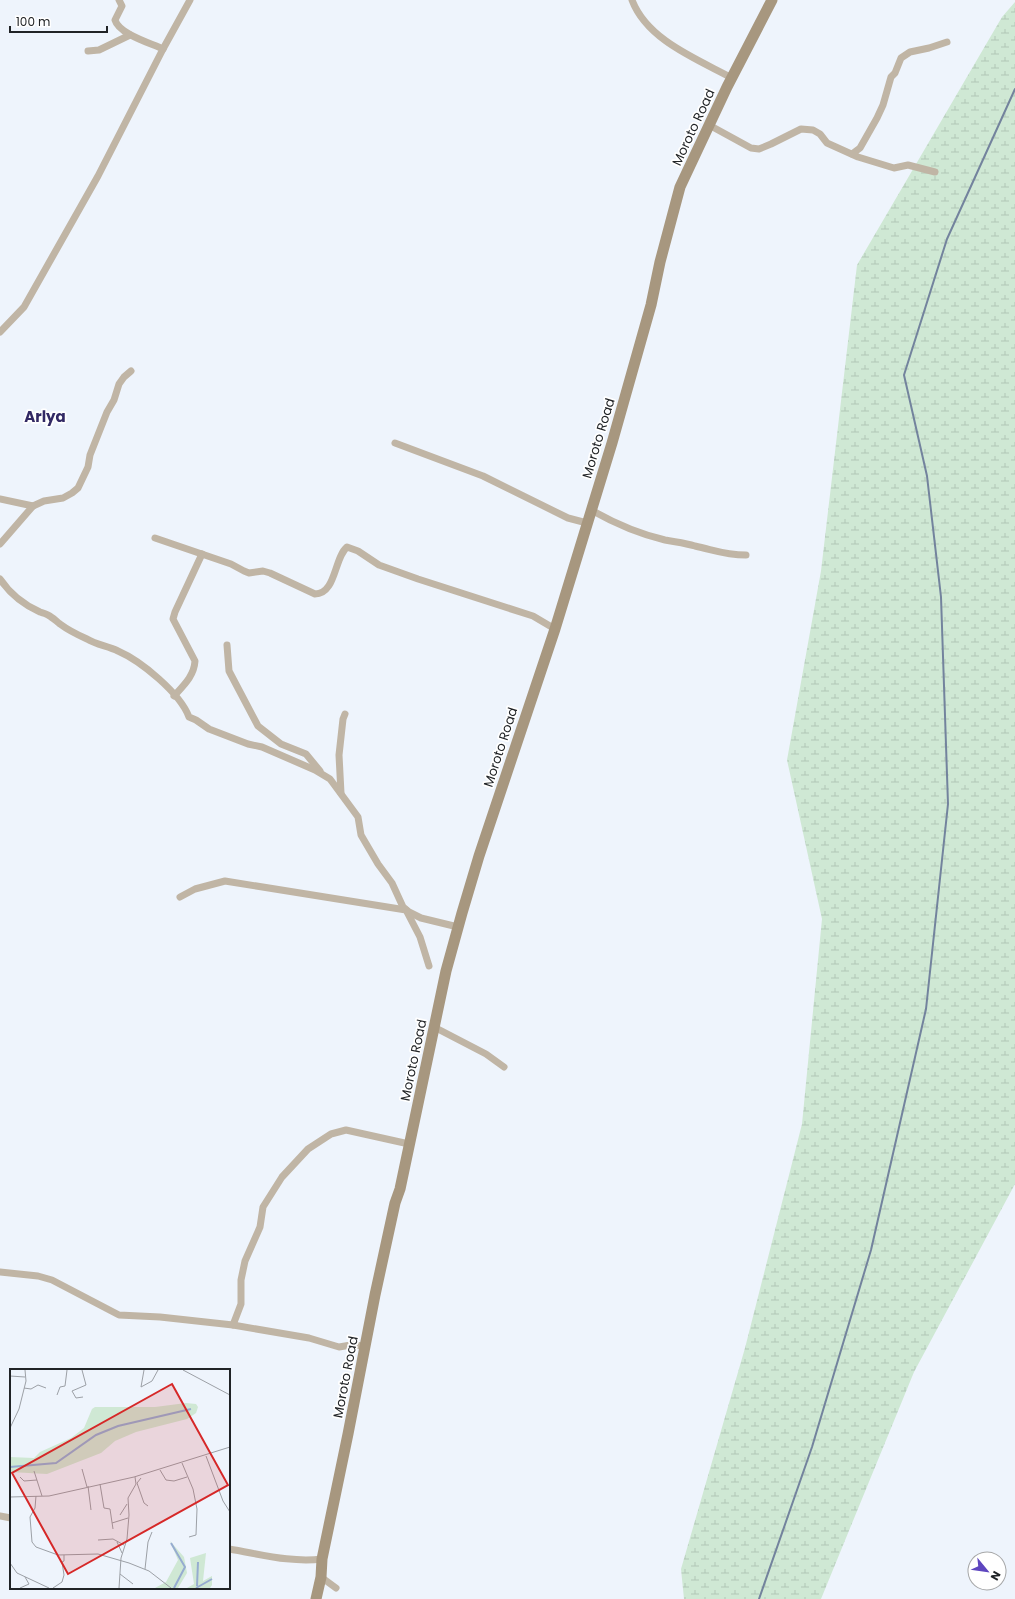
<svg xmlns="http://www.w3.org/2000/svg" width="1015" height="1599" viewBox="0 0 1015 1599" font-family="Poppins,sans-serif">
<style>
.wetland{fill:url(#wetland-marsh)}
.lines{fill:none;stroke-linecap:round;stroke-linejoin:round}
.stream{stroke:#73839d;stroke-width:2}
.street{stroke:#c0b5a5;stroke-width:7}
.secondary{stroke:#a7977f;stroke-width:11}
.labels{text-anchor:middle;stroke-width:3.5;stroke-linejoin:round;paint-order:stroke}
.street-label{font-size:13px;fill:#202326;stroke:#fff}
.quarter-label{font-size:15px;font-weight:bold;fill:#322964;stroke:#fff}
.inset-river{fill:none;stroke:#96acd0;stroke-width:2}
.inset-road{fill:none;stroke:#9ca0a6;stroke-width:1}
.view{fill:#d62828;fill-opacity:0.15;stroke:#d62828;stroke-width:2}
.inset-edge{fill:none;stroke:#202326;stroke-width:2}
</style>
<defs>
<pattern id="wetland-marsh" width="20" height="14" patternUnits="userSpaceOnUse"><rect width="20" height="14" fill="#cfe8d4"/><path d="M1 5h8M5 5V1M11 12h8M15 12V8" fill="none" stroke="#b1c7b6"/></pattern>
</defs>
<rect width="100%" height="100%" fill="#eef4fc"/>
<polygon class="wetland" points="1015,2 1015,1184 914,1372 821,1599 684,1599 681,1569 745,1348 802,1124 822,919 787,760 821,571 857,265 1002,17"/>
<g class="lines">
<polyline class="stream" points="759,1599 812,1447 871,1250 926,1009 948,804 941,597 927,476 904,375 947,239 1015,89"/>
<g class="street">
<path d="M119,0L122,6L115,20C119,34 150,43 163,49"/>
<path d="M632,0C647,40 697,59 732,78"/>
<polyline points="88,51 99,50 130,35"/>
<polyline points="709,125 751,148 759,149 771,144 801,129 813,130 820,134 827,143 858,157 894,168 908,165 935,172"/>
<polyline points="852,154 860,148 877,118 883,105 891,77 895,73 901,58 910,52 929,48 947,42"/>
<polyline points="0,332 24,307 98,176 163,49 190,0"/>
<polyline points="395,443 483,476 568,518 587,523"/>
<polyline points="0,499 33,506"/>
<path d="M591,510C614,523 639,534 665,540C675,542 685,543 695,546C714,550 725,555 746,555"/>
<path d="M155,538L231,564L244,571L249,573L263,571L270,573L315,594C336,594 334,558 347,547L358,551L379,565L418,579L533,616L555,629"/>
<polyline points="0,544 33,506 44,501 63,498 72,493 78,488 88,467 90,455 107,412 114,400 119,384 124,377 131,371"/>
<path d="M0,579C10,594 24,605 40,612C43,613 48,614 51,617C55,619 57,622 60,624C68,630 78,635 87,639C97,645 108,646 118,651C141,661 180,693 189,717L196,720L209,729L248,744L262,747L315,770L330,779L358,817L361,835L378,864L392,883L403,907L409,912L421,918L458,927"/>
<polyline points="227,645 229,671 258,726 281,744 306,754 320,771"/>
<path d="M174,696C184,685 194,676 195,661L173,619L175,612L202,554"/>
<polyline points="341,793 339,755 343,719 345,714"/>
<polyline points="180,897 195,889 225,881 406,910 420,937 429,966"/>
<polyline points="434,1027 486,1054 504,1067"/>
<polyline points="0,1272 38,1276 52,1280 119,1315 160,1317 233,1325 309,1338 339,1347 351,1345 365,1346"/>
<polyline points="233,1325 241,1304 241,1280 245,1261 260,1227 263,1207 282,1177 308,1149 331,1134 346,1130 409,1144"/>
<polyline points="0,1516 11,1518"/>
<path d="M229,1549C260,1554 291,1563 322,1559"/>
<polyline points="321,1577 336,1588"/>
</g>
<polyline class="secondary" points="316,1599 321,1577 322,1559 348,1434 375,1295 395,1203 400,1189 446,971 462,913 479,856 555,629 612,443 651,305 660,262 680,187 727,87 772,0"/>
</g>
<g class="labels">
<g class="street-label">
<text transform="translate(693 127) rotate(-65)" y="5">Moroto Road</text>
<text transform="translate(598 438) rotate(-73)" y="5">Moroto Road</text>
<text transform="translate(500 747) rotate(-72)" y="5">Moroto Road</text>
<text transform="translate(413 1060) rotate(-78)" y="5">Moroto Road</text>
<text transform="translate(345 1377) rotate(-79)" y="5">Moroto Road</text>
</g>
<g class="quarter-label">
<text x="45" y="422">Arlya</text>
</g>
</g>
<g transform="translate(10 1369)">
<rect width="220" height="220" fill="#eef4fc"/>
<path d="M176,34L186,35L188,38L186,44L177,50L126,63L105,72L91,84L37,105L0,103V88L24,89L30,83L61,69L74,59L82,40L85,38H145ZM160,172L174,188L177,204L168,219H145L156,213L168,191ZM196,184L193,212L202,207V216L200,219H177L184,215L180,189Z" fill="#cfe8d4"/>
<path class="inset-river" d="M0,98L46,94L86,66L108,57L181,40M161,174L175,198L164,219M187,217L188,193M186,219L202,210"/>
<path class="inset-road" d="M72,1L76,16L62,22L66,29L73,28M134,1L131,18L142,12L148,1M173,1L220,26M0,7L15,8M14,19L21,20L28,16L36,19M47,26L50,18L55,17L57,1M0,59L9,40L16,12L15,1M196,87L213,132L220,143M172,94L183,120L187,140L186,166L179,168M72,100L77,118M150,101L156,111L164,112L177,108M24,102L32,127M10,108L14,112L27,111M131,109L127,114L134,134L138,137M90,115L94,139L100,140L103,160M78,117L81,141M26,127L25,139L20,148L22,173L26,178L48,186L88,185L119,194L139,202L161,219M0,128L39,127L124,108L220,78M110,146L117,135M102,154L118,149M88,171L103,170L114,176M107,173L112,184M0,194L7,204L39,219M135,200L138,173L142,163M110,205L123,215M10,219L19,215L15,208M43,219L52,213L54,206L52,193L54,192V186M109,219L111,189L117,170L119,146L118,129L126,115L125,108"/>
<path class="view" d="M162,15L218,116L58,205L2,104Z"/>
<rect width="220" height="220" class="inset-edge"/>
</g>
<g transform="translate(987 1571) rotate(119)"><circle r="19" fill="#ffffff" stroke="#a6a7a8"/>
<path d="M0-3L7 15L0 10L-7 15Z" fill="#5e46bf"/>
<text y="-6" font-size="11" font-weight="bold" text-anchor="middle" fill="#202326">N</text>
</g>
<path d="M10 26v6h97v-6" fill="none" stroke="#202326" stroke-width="2"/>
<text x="16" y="26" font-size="12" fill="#202326" stroke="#ffffff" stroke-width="3" paint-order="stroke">100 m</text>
</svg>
